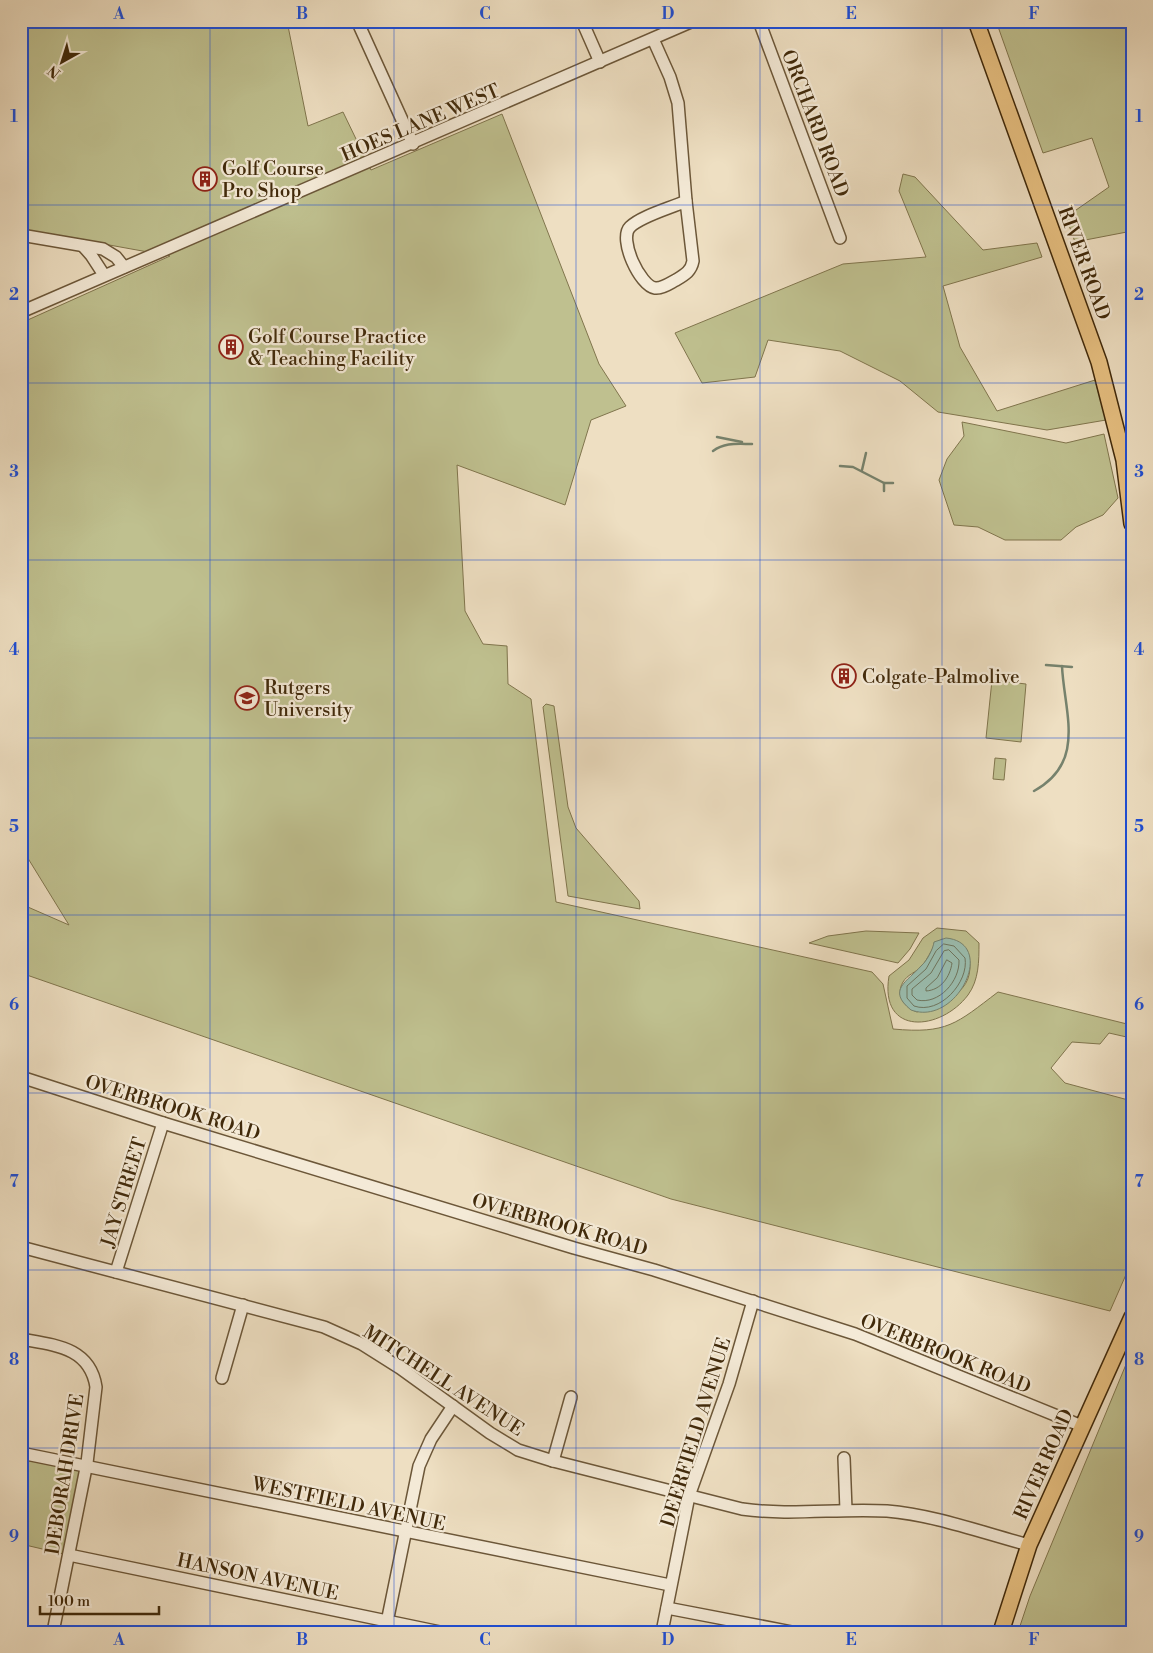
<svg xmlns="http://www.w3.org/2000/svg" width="1153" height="1653" viewBox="0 0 1153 1653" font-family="'Libre Bodoni',serif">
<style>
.green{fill:#bfc08f;stroke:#80754d;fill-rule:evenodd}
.water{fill:#9abdaf;stroke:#76826d}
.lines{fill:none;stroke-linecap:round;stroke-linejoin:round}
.shore{stroke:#6e745d;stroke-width:1}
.stream{stroke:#76826d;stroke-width:2.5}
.minor-casing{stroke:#6c5739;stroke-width:14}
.major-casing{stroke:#412a0b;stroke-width:18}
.minor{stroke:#f4ead7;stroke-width:11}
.major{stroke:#e7c081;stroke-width:15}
.grid{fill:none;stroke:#1d4ed8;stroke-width:1;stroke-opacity:0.55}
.labels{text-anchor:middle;stroke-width:4.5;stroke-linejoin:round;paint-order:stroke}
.street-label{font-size:19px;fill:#412a0b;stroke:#f4ead7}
.poi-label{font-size:19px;fill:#412a0b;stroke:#f4ead7;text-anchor:start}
.neatline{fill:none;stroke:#1d4ed8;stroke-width:2}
.grid-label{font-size:16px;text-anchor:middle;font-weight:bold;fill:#1d4ed8}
</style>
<rect width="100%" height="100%" fill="#eedfc2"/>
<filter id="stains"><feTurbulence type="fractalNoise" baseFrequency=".004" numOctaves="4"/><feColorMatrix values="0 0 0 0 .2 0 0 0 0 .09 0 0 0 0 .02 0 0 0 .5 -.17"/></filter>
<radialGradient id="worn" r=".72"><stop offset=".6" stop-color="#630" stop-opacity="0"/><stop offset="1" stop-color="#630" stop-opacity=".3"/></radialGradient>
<g class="green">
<path d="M21,21H287L308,126L343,112L371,170L502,114L599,364L626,406L591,420L565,505L457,465L465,611L483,644L507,646L508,684L531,699L556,902L872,972L883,984L893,1029C947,1034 956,1024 998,992L1127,1024L1131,1038L1109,1033L1100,1044L1072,1042L1051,1068L1065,1083L1132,1101V1261L1110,1311L671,1199L21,973V904L69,925L21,847V323L170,256L21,229Z"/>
<polygon points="996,21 1132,21 1132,231 1075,242 1066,217 1109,187 1092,138 1043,153"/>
<polygon points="903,174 915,177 983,250 1037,243 1042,257 943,286 960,347 997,411 1095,380 1106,420 1047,430 938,412 900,381 840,351 768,340 755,377 702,383 675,333 843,264 926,257 899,191"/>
<polygon points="962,422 1066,443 1104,434 1118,498 1103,515 1076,527 1061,540 1005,540 978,527 954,525 939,480 947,459 964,436"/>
<polygon points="992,680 1026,684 1021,742 986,738"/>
<polygon points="546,704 554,706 568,807 576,828 639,901 640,909 568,896 543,707"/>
<polygon points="995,758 1006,759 1004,780 993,779"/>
<path d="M937,928L966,931L979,943C979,961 979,980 968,995C941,1031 879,1037 889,976L909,960L923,938ZM942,939L969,956C976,994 945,1000 917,1012C905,1008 895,995 903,982C907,975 916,972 921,967C930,957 931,946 942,939Z"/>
<polygon points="866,931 919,933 910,949 898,963 809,943 828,936"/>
<polygon points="1132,1350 1132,1632 1018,1632 1030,1596"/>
<polygon points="21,1451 85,1466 68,1555 21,1544"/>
</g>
<path class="water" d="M946,938C998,943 957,1027 911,1010C886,990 908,981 921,966C927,961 933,949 934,942Z"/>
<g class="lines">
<g class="shore">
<path d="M944,944L954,946L965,958C969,982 940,1015 914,1006L907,998V986L926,969L936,951Z"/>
<path d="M949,950L959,960C960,981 939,1005 917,1000L912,995V989L931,973L944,951Z"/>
<path d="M947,960L952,963C950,977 941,990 926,991V988L937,978Z"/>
</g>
<g class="stream">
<polyline points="717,437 742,442"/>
<path d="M713,451C725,442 738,444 752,444"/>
<polyline points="840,466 853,467 884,483 893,483"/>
<polyline points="862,470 866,453"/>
<polyline points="884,491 884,483"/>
<polyline points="1046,665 1072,667"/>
<path d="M1034,791C1087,762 1064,712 1062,666"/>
</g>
<g class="minor-casing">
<g id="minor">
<polyline points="359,21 359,25 413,144"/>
<polyline points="582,21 600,62"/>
<polyline points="759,21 840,238"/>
<polyline points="653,39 670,77 678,103 686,201"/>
<path d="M686,201L693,261C691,271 686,274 676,280C670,283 662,289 655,288C640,286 618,239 630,227C641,216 671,208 686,201Z"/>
<polyline points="21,235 103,249 116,257 124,267"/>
<polyline points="83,246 91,255 104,275"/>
<polyline points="21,312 693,21"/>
<polyline points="21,1077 163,1123 574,1248 654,1270 855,1334 1082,1426"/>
<path d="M21,1247L324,1327L362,1344L400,1368L490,1433L518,1450L553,1461L742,1509C791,1516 839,1508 887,1511C935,1515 983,1533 1029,1545"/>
<polyline points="116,1272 163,1123"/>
<path d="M21,1339C54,1345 90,1347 96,1387L87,1463L53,1632"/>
<polyline points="222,1378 243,1305"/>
<polyline points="21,1453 670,1585"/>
<polyline points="844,1458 846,1510"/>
<polyline points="553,1461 571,1397"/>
<polyline points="69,1555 440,1632"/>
<polyline points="667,1608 792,1632"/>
<polyline points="385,1632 419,1466 431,1439 453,1406"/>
<polyline points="662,1632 689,1496 729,1384 753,1301"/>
</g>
</g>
<g class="major-casing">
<g id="major">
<polyline points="976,21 1099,362 1124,460 1132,524"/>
<polyline points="1001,1632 1029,1545 1132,1317"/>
</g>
</g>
<use href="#minor" class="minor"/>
<use href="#major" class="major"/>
</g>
<path class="grid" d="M210,21V1632M394,21V1632M576,21V1632M760,21V1632M942,21V1632M21,205H1132M21,383H1132M21,560H1132M21,738H1132M21,915H1132M21,1093H1132M21,1270H1132M21,1448H1132"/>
<defs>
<g id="building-ring" transform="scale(1.25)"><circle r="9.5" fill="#f4ead7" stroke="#8f2418" stroke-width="1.5"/><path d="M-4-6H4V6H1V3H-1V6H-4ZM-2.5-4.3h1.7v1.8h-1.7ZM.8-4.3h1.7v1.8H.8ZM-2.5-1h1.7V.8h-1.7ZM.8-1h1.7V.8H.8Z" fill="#8f2418"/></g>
<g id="university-ring" transform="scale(1.25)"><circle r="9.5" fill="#f4ead7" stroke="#8f2418" stroke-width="1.5"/><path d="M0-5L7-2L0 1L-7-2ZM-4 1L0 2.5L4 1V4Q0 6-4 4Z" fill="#8f2418"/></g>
</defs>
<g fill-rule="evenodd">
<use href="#building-ring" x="205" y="179"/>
<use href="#building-ring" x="231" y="347"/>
<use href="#building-ring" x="844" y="676"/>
<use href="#university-ring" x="247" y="698"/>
</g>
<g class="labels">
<g class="street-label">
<text transform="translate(420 122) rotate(-23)" y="7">HOES LANE WEST</text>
<text transform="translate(816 123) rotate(69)" y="7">ORCHARD ROAD</text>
<text transform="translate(1085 263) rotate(70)" y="7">RIVER ROAD</text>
<text transform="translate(173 1107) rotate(17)" y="7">OVERBROOK ROAD</text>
<text transform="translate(123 1192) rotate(-73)" y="7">JAY STREET</text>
<text transform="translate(560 1224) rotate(16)" y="7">OVERBROOK ROAD</text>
<text transform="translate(946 1353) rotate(22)" y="7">OVERBROOK ROAD</text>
<text transform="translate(444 1380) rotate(33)" y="7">MITCHELL AVENUE</text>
<text transform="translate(695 1432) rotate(-73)" y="7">DEERFIELD AVENUE</text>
<text transform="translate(1043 1464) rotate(-66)" y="7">RIVER ROAD</text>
<text transform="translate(64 1474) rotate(-81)" y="7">DEBORAH DRIVE</text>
<text transform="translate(349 1503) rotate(12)" y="7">WESTFIELD AVENUE</text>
<text transform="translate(258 1576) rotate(12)" y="7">HANSON AVENUE</text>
</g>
<g class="poi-label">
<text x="222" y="175">Golf Course<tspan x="222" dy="22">Pro Shop</tspan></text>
<text x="248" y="343">Golf Course Practice<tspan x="248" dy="22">&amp; Teaching Facility</tspan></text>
<text x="862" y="683">Colgate-Palmolive</text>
<text x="264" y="694">Rutgers<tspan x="264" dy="22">University</tspan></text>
</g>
</g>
<rect width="1153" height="1653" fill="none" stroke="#eedfc2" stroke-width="55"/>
<g transform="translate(62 62) rotate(219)" stroke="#f4ead7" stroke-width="4" paint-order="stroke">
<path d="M0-4L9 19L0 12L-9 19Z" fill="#412a0b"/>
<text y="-8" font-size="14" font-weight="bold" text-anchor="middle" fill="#412a0b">N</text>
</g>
<path d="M40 1606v8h119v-8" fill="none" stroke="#412a0b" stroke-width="2.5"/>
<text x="48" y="1606" font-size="15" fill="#412a0b" stroke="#f4ead7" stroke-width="4" paint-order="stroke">100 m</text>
<rect x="28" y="28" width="1098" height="1598" class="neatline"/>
<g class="grid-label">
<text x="119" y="19">A</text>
<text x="302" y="19">B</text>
<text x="485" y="19">C</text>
<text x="668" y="19">D</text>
<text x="851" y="19">E</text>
<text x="1034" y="19">F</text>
<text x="14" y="122">1</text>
<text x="1139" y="122">1</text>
<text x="14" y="300">2</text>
<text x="1139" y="300">2</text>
<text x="14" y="477">3</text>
<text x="1139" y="477">3</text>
<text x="14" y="655">4</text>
<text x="1139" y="655">4</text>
<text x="14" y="832">5</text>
<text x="1139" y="832">5</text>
<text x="14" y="1010">6</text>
<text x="1139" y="1010">6</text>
<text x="14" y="1187">7</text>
<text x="1139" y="1187">7</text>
<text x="14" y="1365">8</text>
<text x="1139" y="1365">8</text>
<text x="14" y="1542">9</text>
<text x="1139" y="1542">9</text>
<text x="119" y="1645">A</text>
<text x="302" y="1645">B</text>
<text x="485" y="1645">C</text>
<text x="668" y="1645">D</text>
<text x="851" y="1645">E</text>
<text x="1034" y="1645">F</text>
</g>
<rect width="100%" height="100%" filter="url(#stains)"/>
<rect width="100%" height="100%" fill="url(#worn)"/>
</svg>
